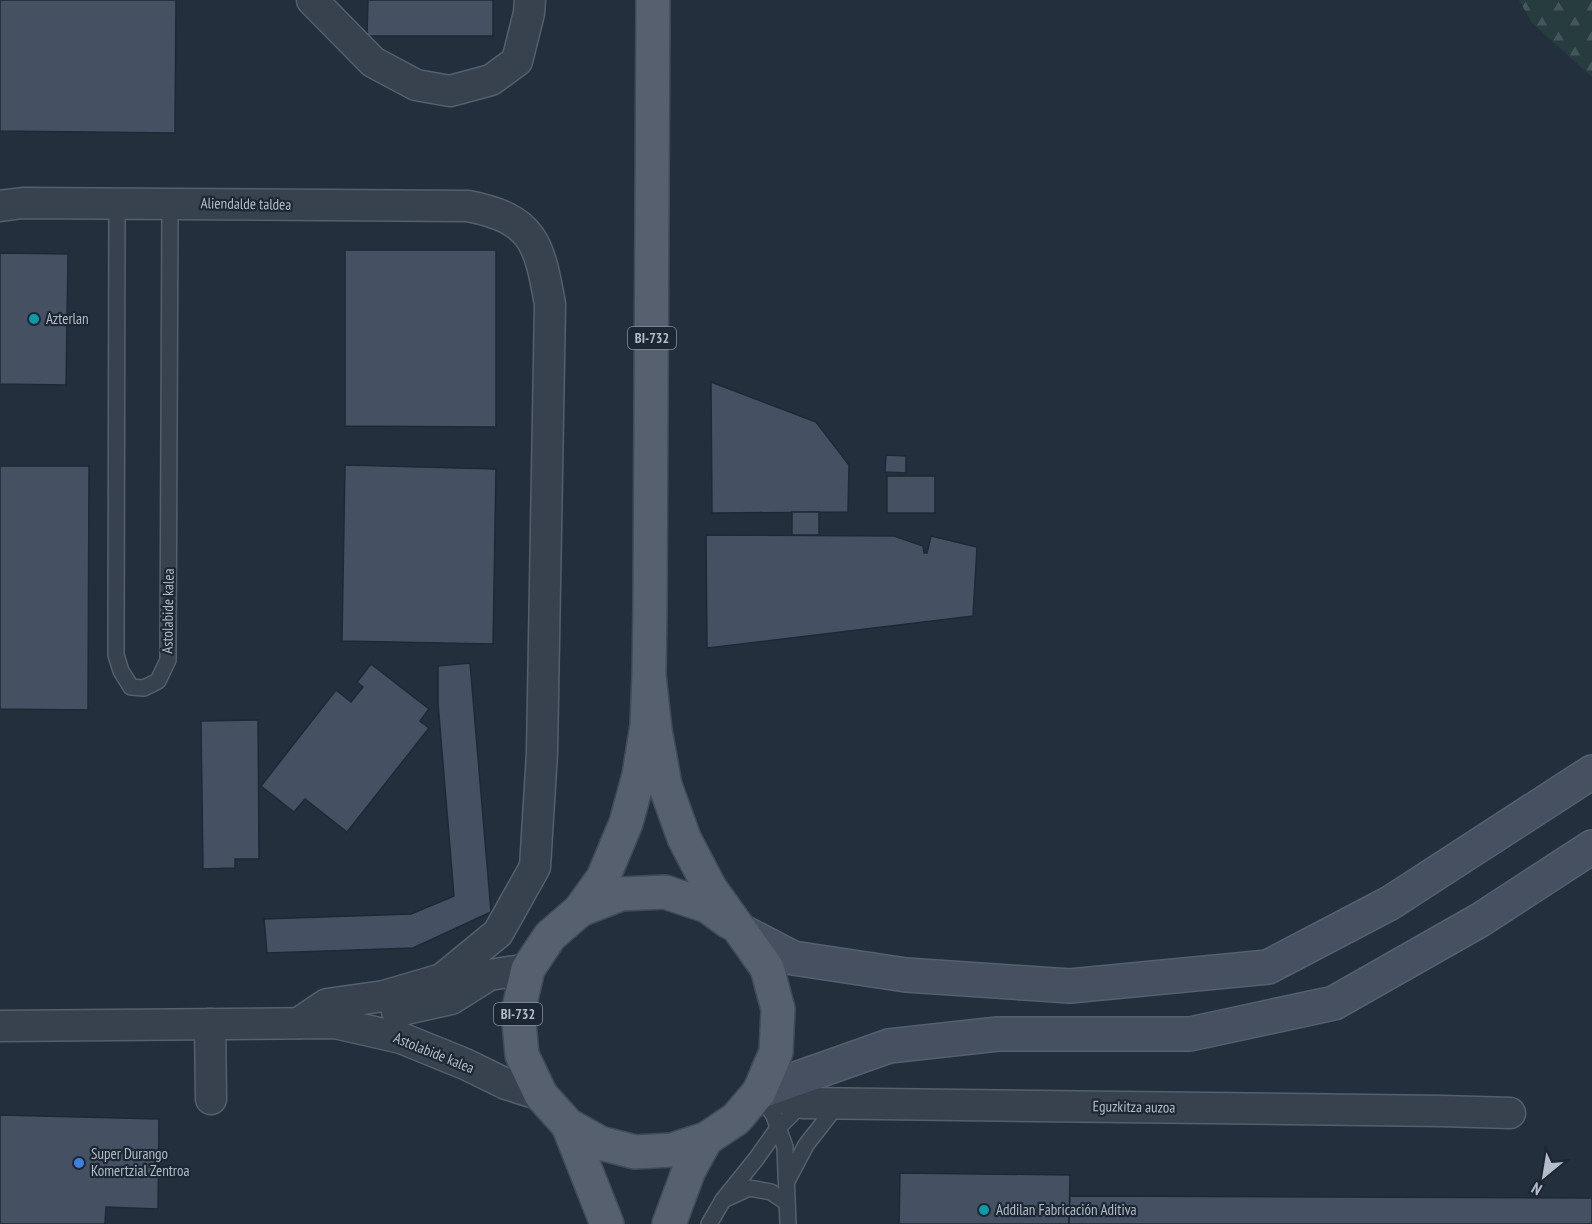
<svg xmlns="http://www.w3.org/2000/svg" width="1592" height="1224" viewBox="0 0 1592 1224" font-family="'PT Sans Narrow',sans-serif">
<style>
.forest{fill:url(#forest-firs)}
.building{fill:#455162;stroke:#1f2835;stroke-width:1.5}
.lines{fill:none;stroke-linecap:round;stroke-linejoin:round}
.lane-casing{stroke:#565f6c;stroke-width:18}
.street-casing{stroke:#565f6c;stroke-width:33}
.secondary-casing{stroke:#565f6c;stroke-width:36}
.primary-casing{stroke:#414a57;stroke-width:36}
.lane{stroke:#38414e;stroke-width:15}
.street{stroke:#38414e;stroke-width:30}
.secondary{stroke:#465061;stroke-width:33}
.primary{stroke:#56606e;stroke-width:33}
.culture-dot{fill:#0f9aa8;stroke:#1d2633;stroke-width:2}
.shop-dot{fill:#3f7fe0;stroke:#1d2633;stroke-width:2}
.labels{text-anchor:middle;stroke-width:4.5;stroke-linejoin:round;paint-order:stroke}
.shield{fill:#1d2633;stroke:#878f9c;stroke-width:1.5}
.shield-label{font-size:14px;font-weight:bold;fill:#b4bcc9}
.street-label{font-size:15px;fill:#b4bcc9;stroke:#1d2633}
.poi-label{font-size:15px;fill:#b4bcc9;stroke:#1d2633;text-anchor:start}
</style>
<defs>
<pattern id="forest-firs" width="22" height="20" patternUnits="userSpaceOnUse" patternTransform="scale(1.5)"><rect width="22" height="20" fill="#263c3f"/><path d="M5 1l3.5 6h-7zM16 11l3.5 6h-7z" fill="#435659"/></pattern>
</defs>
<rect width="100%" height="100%" fill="#242f3e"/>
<polygon class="forest" points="1519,0 1592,0 1592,77 1532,23"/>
<g class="building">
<polygon points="0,0 176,0 175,133 0,131"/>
<polygon points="368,0 493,0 493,36 367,36"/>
<polygon points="345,250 496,250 496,427 345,426"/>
<polygon points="0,253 68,254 66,385 0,384"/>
<polygon points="711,382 816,422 849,465 848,512 712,513"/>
<polygon points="886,455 906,456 906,473 885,472"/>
<polygon points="345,465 496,469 493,644 342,641"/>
<polygon points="0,466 89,466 88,710 0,709"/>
<rect x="887" y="476" width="48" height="37"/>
<rect x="792" y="512" width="27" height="23"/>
<polygon points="706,535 894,536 923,546 924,553 927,553 931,536 977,547 973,616 707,648"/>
<polygon points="470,663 491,912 413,948 267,953 264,919 411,914 454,896 438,703 438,666"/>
<polygon points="371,664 429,709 420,721 429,728 347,832 305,799 294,812 261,786 336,690 351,702 363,687 357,682"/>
<polygon points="258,720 259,859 235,859 235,868 203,869 201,721"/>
<polygon points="0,1115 159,1119 158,1209 106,1207 105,1224 0,1224"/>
<polygon points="900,1173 1070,1175 1069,1224 899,1224"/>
<polygon points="1070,1196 1592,1198 1592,1224 1069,1224"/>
</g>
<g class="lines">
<g class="lane-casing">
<g id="lane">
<polyline points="117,203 116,655 121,671 131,687 144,688 158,681 168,660 170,204"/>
<polyline points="761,1095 774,1116 785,1147 788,1224"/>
<polyline points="787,1181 806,1145 838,1104"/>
<polyline points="723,1200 756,1159 778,1128 803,1103"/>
<polyline points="709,1224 723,1200 749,1188 771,1192 786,1202"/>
</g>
</g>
<g class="street-casing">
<g id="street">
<polyline points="312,0 373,62 416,85 450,91 491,80 517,61 529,13 530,0"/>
<path d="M0,206L23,203L468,206C534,219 539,243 550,304L542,753L535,867L498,933L442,979L384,996L327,1004L299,1023"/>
<polyline points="397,1011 451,999 489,975 528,969"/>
<polyline points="210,1024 211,1099"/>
<polyline points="0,1026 335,1023 401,1038 465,1064 506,1084 541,1095"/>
<polyline points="759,1092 803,1103 1442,1111 1510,1113"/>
</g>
</g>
<g class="secondary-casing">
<g id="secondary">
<polyline points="743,932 793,958 906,975 1070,986 1268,967 1390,903 1592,772"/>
<polyline points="759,1092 889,1046 998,1034 1190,1034 1334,1003 1480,920 1592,847"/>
</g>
</g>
<g class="primary-casing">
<g id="primary">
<polyline points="649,675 655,730 665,785 684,838 710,888 767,968 778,1009 776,1052 759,1092 736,1119 706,1139 672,1150 635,1152 600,1143 568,1125 541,1095 522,1055 518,1012 528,969 550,936 580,910 603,878 626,823 639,775 647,725 649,675 650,605 653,0"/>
<polyline points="580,910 621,894 665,892 707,906 729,922"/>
<polyline points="568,1125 607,1224"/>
<polyline points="669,1224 689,1170 706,1139"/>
</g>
</g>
<use href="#lane" class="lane"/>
<use href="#street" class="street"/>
<use href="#secondary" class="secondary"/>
<use href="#primary" class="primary"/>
</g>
<g class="culture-dot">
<circle cx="34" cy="319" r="6"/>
<circle cx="984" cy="1210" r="6"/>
</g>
<circle class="shop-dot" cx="79" cy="1163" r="6"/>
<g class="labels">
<g class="shield">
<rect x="628" y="327" width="48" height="22" rx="4.5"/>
<rect x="494" y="1003" width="48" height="22" rx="4.5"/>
</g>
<g class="shield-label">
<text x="652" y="343">BI-732</text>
<text x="518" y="1019">BI-732</text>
</g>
<g class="street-label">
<text transform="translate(246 204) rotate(1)" y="5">Aliendalde taldea</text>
<text transform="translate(168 611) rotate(-89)" y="5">Astolabide kalea</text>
<text transform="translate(434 1053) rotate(22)" y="5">Astolabide kalea</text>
<text transform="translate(1134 1107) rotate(1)" y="5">Eguzkitza auzoa</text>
</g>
<g class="poi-label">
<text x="46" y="324">Azterlan</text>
<text x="91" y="1159">Super Durango<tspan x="91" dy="17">Komertzial Zentroa</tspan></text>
<text x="996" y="1215">Addilan Fabricación Aditiva</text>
</g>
</g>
<g transform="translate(1544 1176) rotate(210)" stroke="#1d2633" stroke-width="4.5" paint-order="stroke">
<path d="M0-4.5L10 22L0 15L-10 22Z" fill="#b4bcc9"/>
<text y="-9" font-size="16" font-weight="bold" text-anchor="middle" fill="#b4bcc9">N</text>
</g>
</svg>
